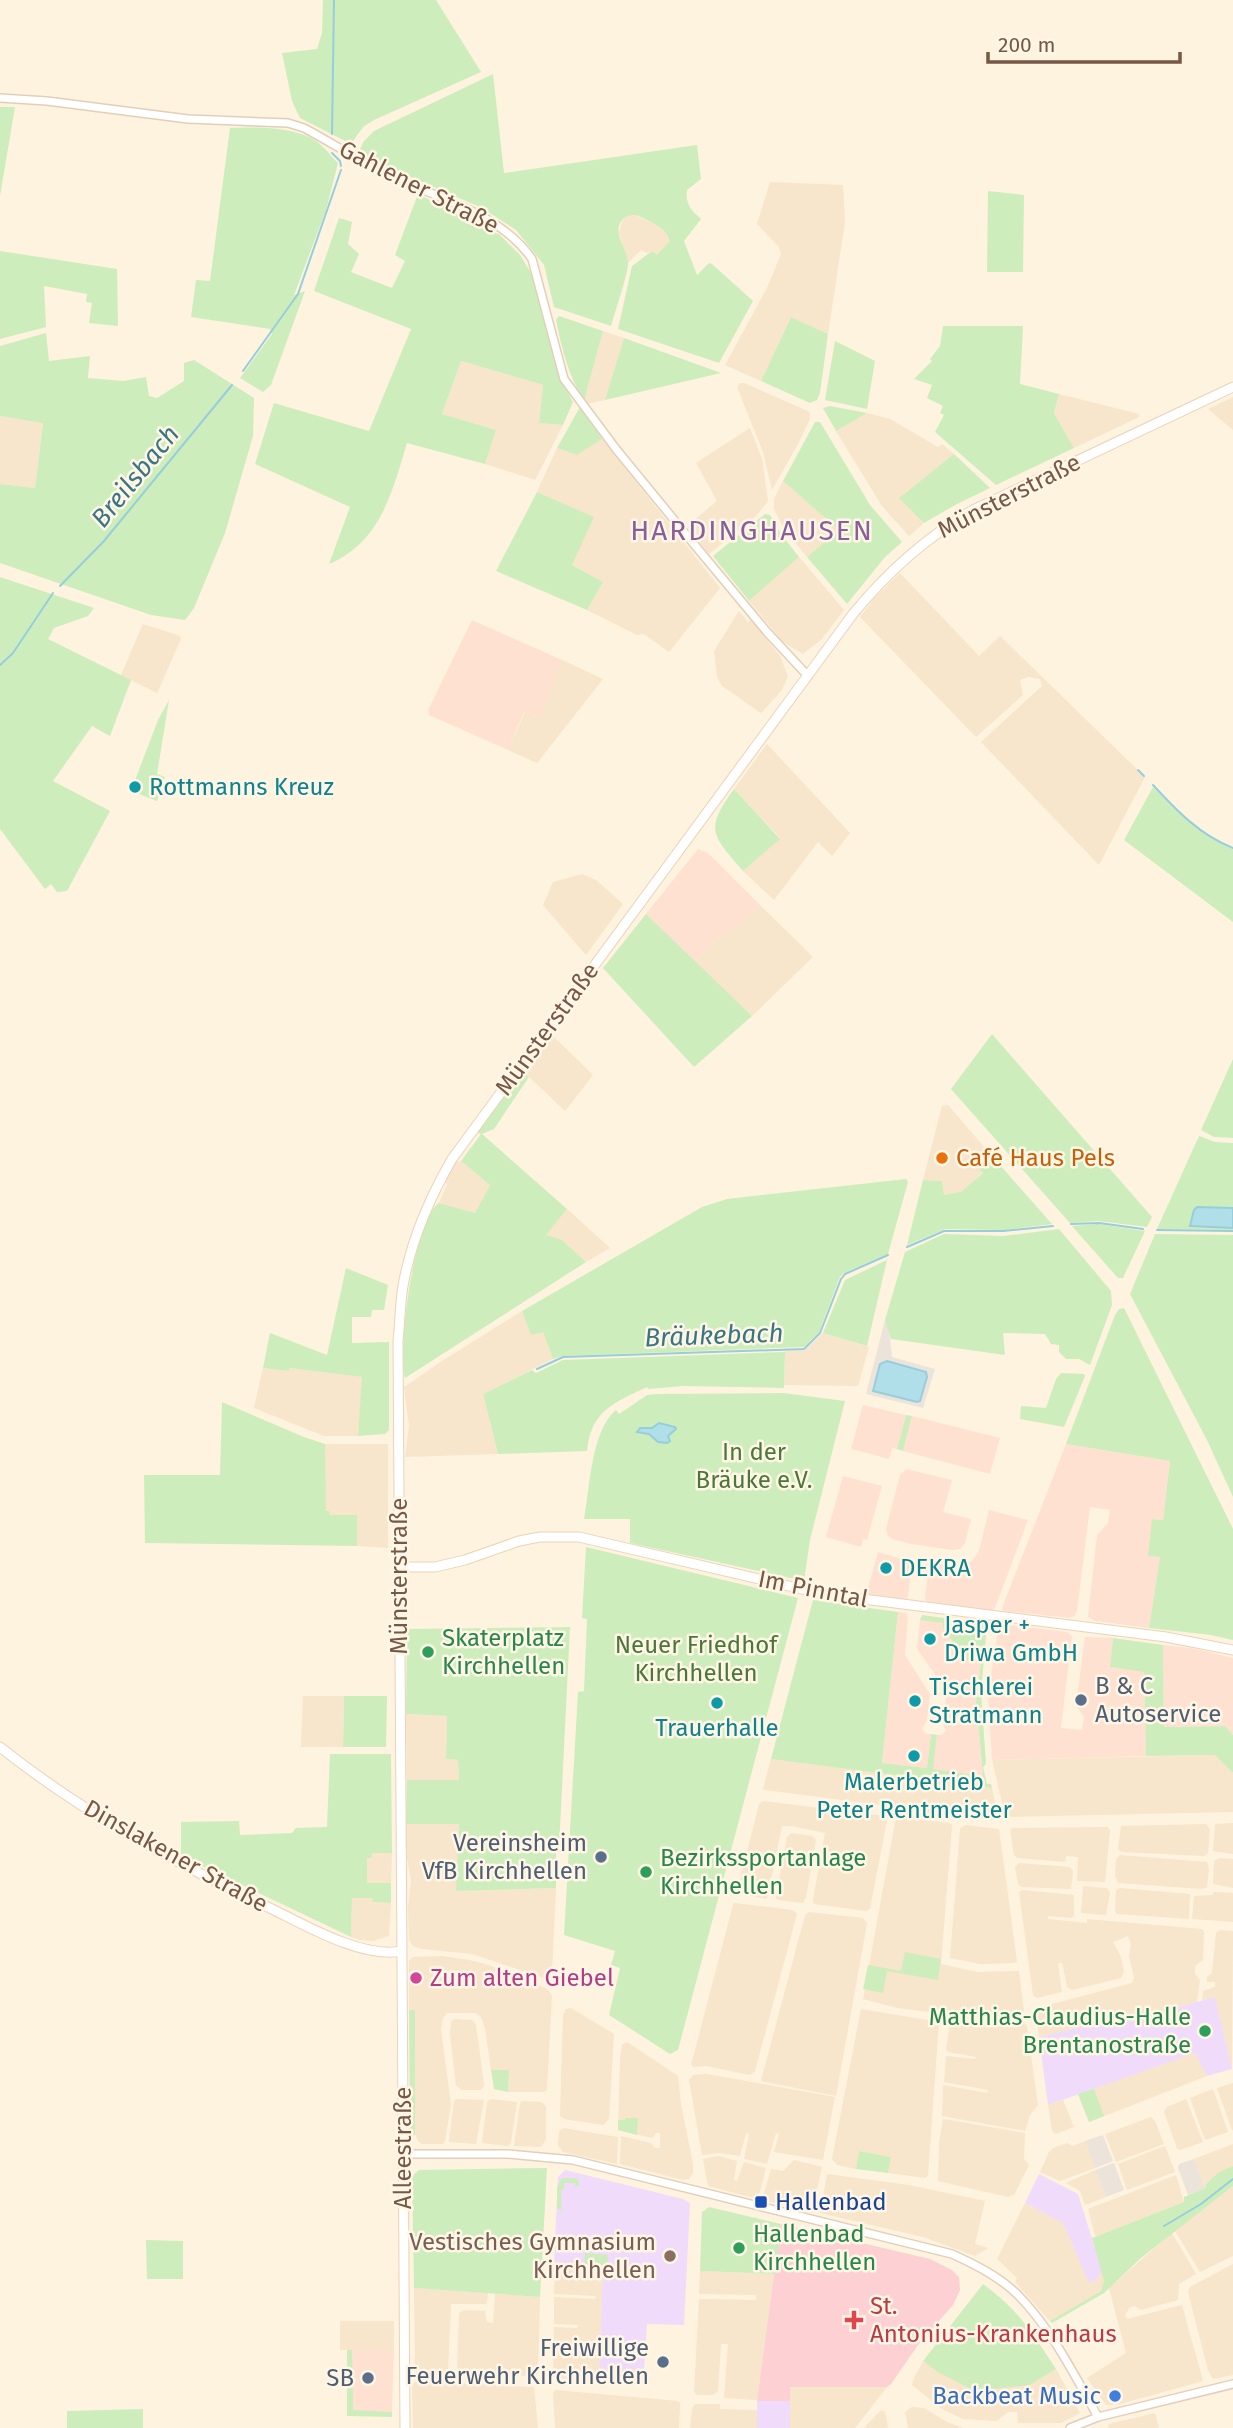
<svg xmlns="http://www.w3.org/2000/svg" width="1233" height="2428" viewBox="0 0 1233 2428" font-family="'Fira Sans',sans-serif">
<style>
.residential{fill:#f7e5cc}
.commercial{fill:#ffe1d1}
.industrial{fill:#ece3db}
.education{fill:#f0dbfa}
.medical{fill:#fdd0d4}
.green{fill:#ceedbc}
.water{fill:#b1dfe9;stroke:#96cedc;stroke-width:2}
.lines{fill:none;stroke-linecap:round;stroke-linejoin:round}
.stream{stroke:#96cedc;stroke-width:2}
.tertiary-casing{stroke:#e3cfb9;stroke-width:10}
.secondary-casing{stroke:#ebd2b9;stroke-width:11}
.tertiary{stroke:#fff;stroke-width:7}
.secondary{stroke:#fff;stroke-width:9}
.culture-dot{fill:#0f9aa8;stroke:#fff6e6;stroke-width:2.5}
.food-dot{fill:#e8710a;stroke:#fff6e6;stroke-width:2.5}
.leisure-dot{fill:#2e9e5b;stroke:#fff6e6;stroke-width:2.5}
.service-dot{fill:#5c6f8a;stroke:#fff6e6;stroke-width:2.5}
.hotel-dot{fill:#d1479c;stroke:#fff6e6;stroke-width:2.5}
.transit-dot{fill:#1a4fb4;stroke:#fff6e6;stroke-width:2.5}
.education-dot{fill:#8d6e63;stroke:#fff6e6;stroke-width:2.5}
.health-dot{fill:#e0444e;stroke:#fff6e6;stroke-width:2.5}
.shop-dot{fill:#3f7fe0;stroke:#fff6e6;stroke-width:2.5}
.labels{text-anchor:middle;stroke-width:5;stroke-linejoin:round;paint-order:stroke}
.street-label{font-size:24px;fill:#765844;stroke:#fff6e6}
.culture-label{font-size:24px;fill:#0d838f;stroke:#fff6e6;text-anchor:start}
.food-label{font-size:24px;fill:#c56008;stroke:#fff6e6;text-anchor:start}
.park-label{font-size:24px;fill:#497839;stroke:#fff6e6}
.leisure-label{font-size:24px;fill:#27864d;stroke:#fff6e6;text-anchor:start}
.service-label{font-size:24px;fill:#4e5e75;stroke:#fff6e6;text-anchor:end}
.hotel-label{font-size:24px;fill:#b23c85;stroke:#fff6e6;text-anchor:start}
.transit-label{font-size:24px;fill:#164399;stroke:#fff6e6;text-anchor:start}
.education-label{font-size:24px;fill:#785e54;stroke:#fff6e6;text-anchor:end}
.health-label{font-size:24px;fill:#be3a42;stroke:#fff6e6;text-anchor:start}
.shop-label{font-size:24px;fill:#366cbe;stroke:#fff6e6;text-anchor:end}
.water-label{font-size:26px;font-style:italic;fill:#397685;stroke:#fff6e6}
.quarter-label{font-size:28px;letter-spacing:2px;fill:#895f9b;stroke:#fff6e6}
</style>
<rect width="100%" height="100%" fill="#fef3de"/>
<g class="residential">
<polygon points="770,182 843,185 845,222 828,334 791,317 761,381 725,365 767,288 781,254 779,247 757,224"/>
<polygon points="628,215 635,215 657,225 667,233 671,241 657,256 652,251 647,253 641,250 628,263 619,232 622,221"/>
<polygon points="603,331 624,338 605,400 586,404 584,401"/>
<polygon points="461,361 543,385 539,423 563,425 535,480 485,464 496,430 442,414"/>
<polygon points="740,383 744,383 810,412 810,419 798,444 772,490 763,452 737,387"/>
<polygon points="1059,394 1139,414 1139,417 1074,448 1054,413"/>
<polygon points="1233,397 1233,430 1208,409"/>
<polygon points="867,413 890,419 938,447 942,444 954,454 900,497 924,523 909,536 882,506 836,431"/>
<polygon points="0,416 43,422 35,488 0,484"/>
<polygon points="750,428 762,459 768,501 757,515 709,554 687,526 717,501 696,463"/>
<polygon points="602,439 720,588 669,652 644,634 637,635 587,610 603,582 572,565 593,517 537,492 557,448 577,455"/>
<polygon points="783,481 839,530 807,557 784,529 774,509 774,499"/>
<polygon points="799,557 844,610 822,639 803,654 783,642 749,601"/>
<polygon points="900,573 979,656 1000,636 1145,777 1099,865 981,742 1042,686 1040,679 1028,677 1020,680 1023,695 976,737 860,617 875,597"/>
<polygon points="739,611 748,622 751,620 780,656 788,676 782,690 761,713 722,686 717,677 714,651"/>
<polygon points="143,624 180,636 181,639 157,693 121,675"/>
<polygon points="562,660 603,679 537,763 508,750 525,712 539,717"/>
<polygon points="767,744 850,833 832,856 818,842 774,900 743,871 780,838 734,789"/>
<polygon points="582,874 596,880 623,904 586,955 543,905 553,882"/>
<polygon points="760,905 813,957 752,1016 695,962 721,935 725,935"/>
<polygon points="551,1034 593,1075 565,1111 523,1071"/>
<polygon points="948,1105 985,1148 972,1160 983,1172 961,1193 944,1195 942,1181 923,1180 942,1106"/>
<polygon points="461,1161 490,1185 475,1213 439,1203 447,1185 445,1182 456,1162"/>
<polygon points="567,1209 610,1248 586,1262 562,1240 545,1236"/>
<polygon points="522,1311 531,1334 543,1331 553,1359 483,1394 498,1454 405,1457 409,1426 404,1387 442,1361"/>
<polygon points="823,1333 869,1347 858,1386 784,1385 785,1351 805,1350"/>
<polygon points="263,1368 289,1371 290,1368 363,1377 358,1436 324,1436 254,1408"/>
<polygon points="325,1444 388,1444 388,1548 357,1546 357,1515 329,1515 325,1511"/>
<polygon points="303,1696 344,1696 343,1747 301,1747"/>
<polygon points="406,1714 447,1716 446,1759 458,1760 459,1781 407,1780"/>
<polygon points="1215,1755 1233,1773 1233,1812 1010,1817 1004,1811 992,1760"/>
<polygon points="771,1759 992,1788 998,1817 996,1820 992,1820 896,1809 896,1807 765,1790 763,1789"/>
<polygon points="763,1801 885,1816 887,1820 870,1909 866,1911 814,1904 813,1900 825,1833 792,1826 782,1826 767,1899 740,1894 738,1888 759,1804"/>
<polygon points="896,1817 949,1823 952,1825 941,1964 977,1972 1019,1971 1024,2011 1022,2013 951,2015 898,2008 863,1999"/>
<polygon points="459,1823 457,1891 556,1888 552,1972 547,1979 472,1954 421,1949 413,1946 409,1940 408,1908 411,1880 406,1853 406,1824"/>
<polygon points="1233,1823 1233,1854 1213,1851 1215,1824"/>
<polygon points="1206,1824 1210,1829 1208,1853 1205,1856 1122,1852 1118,1849 1121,1826"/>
<polygon points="965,1825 999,1829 1017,1961 1014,1963 980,1964 950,1958 960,1829"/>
<polygon points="1108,1827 1110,1831 1105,1882 1077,1881 1078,1857 1066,1856 1065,1862 1017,1858 1014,1855 1010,1830 1012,1828"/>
<polygon points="791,1833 812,1836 816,1840 806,1897 803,1903 778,1900 776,1898 787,1837"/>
<polygon points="371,1853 392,1853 391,1883 367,1883 367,1858"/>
<polygon points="1120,1855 1207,1862 1209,1869 1207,1887 1202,1889 1118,1883 1115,1876 1116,1859"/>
<polygon points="1220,1858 1233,1859 1233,1888 1213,1884 1214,1861"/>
<polygon points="1019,1863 1070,1867 1073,1871 1071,1889 1021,1887 1018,1884 1015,1867"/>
<polygon points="1083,1886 1107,1888 1110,1892 1106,1915 1081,1913"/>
<polygon points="1120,1888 1190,1894 1189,1919 1117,1914 1115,1911 1116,1890"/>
<polygon points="1022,1890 1074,1895 1074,1916 1071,1918 1048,1916 1048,1919 1087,1923 1087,1919 1202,1929 1204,1932 1203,1960 1195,1966 1195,1974 1200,1980 1197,2002 1149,2015 1147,2011 1039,2037 1035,2012 1037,2008 1132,1983 1134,1978 1129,1957 1131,1944 1128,1936 1113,1942 1121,1957 1124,1972 1121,1978 1072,1990 1067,1987 1062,1962 1058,1964 1062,1992 1037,1998 1033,1995 1019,1892"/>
<polygon points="1214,1892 1233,1893 1233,1922 1192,1919 1194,1896 1212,1895"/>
<polygon points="352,1898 372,1898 373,1902 391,1903 389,1936 373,1941 360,1940 351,1937"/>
<polygon points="735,1903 793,1910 797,1914 755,2071 750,2075 706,2066 694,2067 691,2065 733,1905"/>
<polygon points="809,1912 863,1918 867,1923 836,2096 761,2081 805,1915"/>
<polygon points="1220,1930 1233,1931 1232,2069 1215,1998 1202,2000 1203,1991 1215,1987 1215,1982 1207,1982 1207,1977 1212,1973 1216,1933"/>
<polygon points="442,1956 469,1960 489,1965 547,1989 552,1995 547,2090 543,2092 508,2092 509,2070 491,2070 485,2028 481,2017 476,2013 447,2013 443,2018 441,2029 451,2105 445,2141 443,2144 422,2144 418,2141 413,2130 415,2011 409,2010 409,1961 413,1957"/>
<polygon points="571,2008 614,2034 609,2119 603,2125 564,2119 560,2116 563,2015 566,2009"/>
<polygon points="861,2009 939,2022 928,2175 926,2178 888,2173 891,2157 859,2151 856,2169 837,2165 832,2159"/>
<polygon points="455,2019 472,2020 476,2025 484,2085 481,2090 461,2090 456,2085 450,2035 451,2021"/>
<polygon points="1022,2021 1027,2026 1038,2105 1030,2115 1025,2131 942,2116 943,2085 987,2093 988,2090 944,2082 946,2056 975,2059 976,2057 948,2052 946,2049 950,2024"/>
<polygon points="627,2042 678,2076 681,2104 693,2164 693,2173 689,2179 683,2180 620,2164 621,2136 651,2143 655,2148 660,2148 660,2133 656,2133 652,2138 618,2130 620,2058 622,2045"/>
<polygon points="1195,2053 1207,2076 1089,2122 1078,2094"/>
<polygon points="707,2074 835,2097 823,2160 774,2152 779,2134 776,2133 767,2164 744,2159 749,2134 746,2133 740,2156 719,2153 702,2155 689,2080 693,2075"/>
<polygon points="1233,2083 1233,2130 1232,2130 1217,2088"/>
<polygon points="1213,2089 1228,2132 1205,2140 1190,2098"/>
<polygon points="457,2099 484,2100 476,2144 449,2142 454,2101"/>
<polygon points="491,2099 517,2102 511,2143 508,2146 482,2143 487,2102"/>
<polygon points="1186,2099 1203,2142 1180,2150 1177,2148 1164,2112 1167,2107"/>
<polygon points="1063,2100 1074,2127 1056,2134 1052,2131 1048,2105"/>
<polygon points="522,2101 541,2102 546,2106 546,2139 541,2147 514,2146 520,2103"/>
<polygon points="1151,2117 1155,2121 1164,2144 1116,2162 1105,2134"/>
<polygon points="943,2119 1025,2133 1024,2159 1029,2165 1014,2195 1008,2197 938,2181 939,2143"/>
<polygon points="564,2128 618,2137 617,2164 563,2152 558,2145 559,2131"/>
<polygon points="1085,2141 1095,2168 1060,2181 1040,2172 1049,2152 1053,2148 1067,2143 1073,2146"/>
<polygon points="1233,2144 1233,2166 1219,2172 1206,2184 1205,2188 1194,2159"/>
<polygon points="1165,2146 1175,2172 1127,2190 1118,2164"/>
<polygon points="718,2156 737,2161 734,2180 737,2181 744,2162 766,2168 758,2199 708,2186 703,2159"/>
<polygon points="794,2160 822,2167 812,2211 762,2200 771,2169 783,2171"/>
<polygon points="1095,2170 1106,2197 1085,2205 1080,2191 1066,2183"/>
<polygon points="827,2174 909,2185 985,2201 975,2244 988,2248 975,2256 923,2237 820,2213"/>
<polygon points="1176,2175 1184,2202 1097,2236 1095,2235 1088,2209"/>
<polygon points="1233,2186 1233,2256 1200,2272 1175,2231"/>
<polygon points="1025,2203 1063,2223 1089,2283 1096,2280 1102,2271 1104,2282 1101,2291 1050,2321 1015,2282 1017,2278 997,2259"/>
<polygon points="1172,2233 1196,2274 1179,2284 1178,2300 1141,2310 1135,2306 1130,2307 1125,2315 1127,2319 1182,2305 1203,2381 1120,2404 1106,2405 1087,2378 1126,2353 1109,2288"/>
<polygon points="555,2264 603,2266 599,2382 555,2378 553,2374 554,2327 577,2328 578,2325 554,2324 554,2297 595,2299 596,2296 554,2294"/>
<polygon points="1233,2264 1233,2375 1213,2379 1208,2370 1188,2292 1190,2287"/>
<polygon points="700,2271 775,2274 757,2401 790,2387 887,2387 855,2428 690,2428 692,2409 695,2404 720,2404 720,2409 757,2410 757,2400 724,2398 728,2344 721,2344 718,2391 713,2395 697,2395 694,2392 699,2299 756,2300 756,2295 699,2294"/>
<polygon points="414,2288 488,2293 487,2303 485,2304 451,2304 448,2373 415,2372"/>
<polygon points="495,2294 540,2297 538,2374 535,2376 461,2374 457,2372 459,2313 464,2310 485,2311 487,2322 493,2323"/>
<rect x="340" y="2321" width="54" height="29"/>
<polygon points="923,2361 936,2371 1030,2385 1056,2369 1080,2413 1061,2423 1018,2423 1017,2412 1008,2412 997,2421 963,2419 942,2409 912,2385 914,2378"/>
<polygon points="416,2381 534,2387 538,2428 413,2428 412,2385"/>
<polygon points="555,2390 678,2401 680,2403 679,2428 555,2428 553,2393"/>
<polygon points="912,2407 924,2408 947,2422 963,2428 908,2428 905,2412"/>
<polygon points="881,2410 885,2412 888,2428 864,2428"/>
<polygon points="1155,2413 1159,2428 1108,2428 1109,2424"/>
</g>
<g class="commercial">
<polygon points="472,620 562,660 540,717 524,712 508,750 429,715 428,710"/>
<polygon points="698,849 708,853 760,905 725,935 721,935 695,962 646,914"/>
<polygon points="863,1405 906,1415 897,1449 892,1448 889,1459 851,1449"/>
<polygon points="912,1416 1000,1438 990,1474 903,1451"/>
<polygon points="1066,1444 1170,1461 1163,1520 1153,1519 1149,1556 1160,1557 1149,1628 1095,1621 1088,1617 1097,1535 1108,1523 1110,1510 1090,1507 1077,1611 1074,1616 1070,1618 1003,1611 1002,1608"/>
<polygon points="906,1469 952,1480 943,1512 971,1519 965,1543 960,1549 952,1550 911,1544 892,1539 888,1536 886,1529 900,1475"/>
<polygon points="843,1476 882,1486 867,1540 863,1539 861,1547 826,1537"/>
<polygon points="989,1510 1028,1520 995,1608 991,1612 927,1602 925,1598 929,1567 936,1563 961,1566 972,1561 979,1551"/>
<polygon points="878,1552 912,1562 908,1598 903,1600 866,1595"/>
<polygon points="898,1612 906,1613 908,1617 905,1655 930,1694 927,1721 922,1728 926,1734 931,1734 927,1768 882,1763"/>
<polygon points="920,1620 944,1623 981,1662 976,1701 983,1776 932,1769 937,1735 941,1735 946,1731 943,1724 946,1695 943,1685 917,1649"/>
<polygon points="999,1624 1067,1632 1072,1636 1061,1728 1082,1730 1084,1717 1076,1705 1085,1637 1113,1638 1110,1667 1144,1671 1146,1756 992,1760 988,1694"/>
<polygon points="1163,1645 1192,1648 1233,1658 1233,1735 1225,1726 1164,1727"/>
<polygon points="352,2350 394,2350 392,2412 352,2411"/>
</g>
<g class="industrial">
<polygon points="885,1320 889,1329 892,1357 935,1369 923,1408 866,1394"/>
<polygon points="1103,2135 1113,2161 1095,2168 1085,2141"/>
<polygon points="1194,2159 1205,2188 1188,2195 1178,2168 1179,2164"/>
<polygon points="1114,2163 1124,2190 1106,2197 1095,2170"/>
</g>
<g class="education">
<polygon points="1215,1997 1232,2069 1207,2076 1195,2053 1048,2105 1039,2037 1147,2011 1150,2015"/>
<polygon points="565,2170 683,2199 690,2203 684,2325 647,2324 643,2385 599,2382 603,2267 554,2264 558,2177"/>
<polygon points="1039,2174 1078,2194 1102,2271 1096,2280 1089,2283 1063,2223 1025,2203"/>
<rect x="757" y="2401" width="33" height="27"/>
</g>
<polygon class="medical" points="781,2224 930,2259 952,2270 959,2277 960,2290 953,2305 918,2345 891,2384 887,2387 790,2387 790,2401 757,2401"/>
<g class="green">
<polygon points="323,0 436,0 481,72 374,120 363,127 351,144 300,118 292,101 282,53 317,49 322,33"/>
<path d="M493,74L504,173L697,145L701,179L687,190C685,204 691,210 701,219L684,241L697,275L709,263L712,264L753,301L719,363L618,329L632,266L652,251L657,255L670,241C666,229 657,225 647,220C640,216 634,213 626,217C608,228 628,249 628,263C628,274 615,312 611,326L554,307L544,265L516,230L482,208L372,160L360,149L364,141L374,131Z"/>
<polygon points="0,107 15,107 0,196"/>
<path d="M230,128C257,127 303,126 323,147C329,152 332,158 338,163L326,210L294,295L305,291L271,385L263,392L240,378L272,334L270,329L191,317L196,280L210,281Z"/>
<polygon points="988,191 1024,195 1023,272 987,272"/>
<path d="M418,194L500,235L520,255L534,278L562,381L573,402L563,425L539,423L543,385L461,361L442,414L496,430L485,464L407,443C392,492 381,542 329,564L350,507L255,464L274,403L369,431L411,329L314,291L339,218L352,222L348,244L359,254L351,272L392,288L405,261L395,255Z"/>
<polygon points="0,251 117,269 118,326 89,323 92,303 86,302 87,294 44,286 46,327 0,339"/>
<path d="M559,316L603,331L584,401C568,374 562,350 556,320Z"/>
<polygon points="791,317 828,334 820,393 817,400 810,403 761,381"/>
<polygon points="943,326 1023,326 1020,384 1059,394 1054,413 1074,448 996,485 935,432 944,415 940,413 943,406 927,398 932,385 914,379 932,361 930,359 940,346"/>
<polygon points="46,333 49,361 90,356 88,378 123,381 146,377 149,396 157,398 184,381 184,363 194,360 254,398 253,436 225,533 194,608 185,620 151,615 0,563 0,484 35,488 43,423 0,416 0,346"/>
<polygon points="624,338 721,373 605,400"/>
<polygon points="835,341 875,361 867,409 825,400"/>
<polygon points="830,406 867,413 836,431 823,408"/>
<polygon points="580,407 602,439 577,455 557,448"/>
<polygon points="815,422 820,422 870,505 902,542 885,557 847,604 807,557 839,530 783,481"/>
<polygon points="954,454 990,488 955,505 924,523 899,498"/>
<polygon points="537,492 594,517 572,565 603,582 587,610 496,571"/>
<polygon points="765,514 770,515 781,534 799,557 749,601 713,556"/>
<polygon points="0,577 94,608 88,616 54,628 48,639 131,680 110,736 92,726 53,781 110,811 67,891 57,892 51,884 45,889 0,829"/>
<polygon points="169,700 157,774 165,777 157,801 131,791 158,720"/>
<path d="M1153,787C1177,811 1201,837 1233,849V922L1124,840Z"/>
<path d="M734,789L780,839L743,871C712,835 704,830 734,789Z"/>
<polygon points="646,914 752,1016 694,1067 603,968"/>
<polygon points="992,1034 1152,1217 1147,1227 1098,1221 1070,1223 951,1089"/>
<polygon points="1233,1059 1233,1138 1214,1137 1201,1130"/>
<path d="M523,1071L529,1077L494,1129L482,1134L567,1209L546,1235L562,1240L586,1262L405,1378C397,1350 414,1219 439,1203L475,1213L490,1185L461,1161L481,1134L476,1132L479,1128Z"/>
<polygon points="1199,1136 1215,1142 1233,1143 1233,1208 1197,1207 1193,1227 1233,1228 1233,1230 1157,1229"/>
<polygon points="985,1148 1052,1224 1004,1230 945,1229 907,1245 923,1180 942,1181 944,1195 961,1192 983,1173 971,1160"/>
<polygon points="906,1179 908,1182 888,1254 844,1273 840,1277 819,1332 804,1347 562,1356 553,1359 543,1332 531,1335 522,1311 702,1207 727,1199"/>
<polygon points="1098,1224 1145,1231 1123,1278 1118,1278 1072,1226"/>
<polygon points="1059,1229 1111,1291 1112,1305 1090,1365 1079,1359 1066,1359 1059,1352 1059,1345 1051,1344 1045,1334 1003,1333 1005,1355 891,1339 885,1320 905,1252 944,1234 1003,1236"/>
<polygon points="1155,1234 1233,1235 1233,1497 1207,1440 1130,1294"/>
<polygon points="887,1260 867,1346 823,1333 845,1280"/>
<polygon points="346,1268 388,1285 384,1310 372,1310 371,1317 352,1317 352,1343 389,1342 389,1430 385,1434 358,1436 362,1377 290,1368 289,1371 263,1368 270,1333 327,1355"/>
<polygon points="1124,1308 1233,1529 1233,1640 1211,1635 1149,1628 1160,1557 1148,1556 1152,1519 1163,1520 1170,1461 1066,1444 1115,1315 1119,1309"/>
<path d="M785,1352L784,1388L683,1386L648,1389L647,1387C613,1403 591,1411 587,1451L498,1454L483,1394L532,1370L536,1373L563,1360Z"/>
<polygon points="1061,1373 1084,1374 1085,1376 1064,1427 1020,1419 1021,1406 1046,1408 1056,1379"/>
<path d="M783,1393L845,1401L810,1540L804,1581L630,1543V1519H584C590,1487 591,1431 616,1410L619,1414L647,1395L657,1394Z"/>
<polygon points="222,1402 304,1437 325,1444 326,1511 329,1511 330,1515 357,1515 357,1546 145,1543 144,1475 220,1475"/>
<polygon points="906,1415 912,1416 903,1451 897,1449"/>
<polygon points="586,1547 798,1598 678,2050 670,2054 609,2015 620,1968 611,1965 615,1951 564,1935 578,1692 584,1691 587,1619 582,1618"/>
<polygon points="813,1600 898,1612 882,1763 927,1768 931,1734 937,1735 933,1769 983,1776 976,1701 981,1662 966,1660 943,1628 943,1623 920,1620 922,1615 987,1624 981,1692 986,1764 983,1767 987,1784 991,1784 992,1788 771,1759"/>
<polygon points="570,1627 559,1848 554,1848 556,1852 556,1888 456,1891 459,1824 406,1824 407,1780 459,1780 458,1760 446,1759 447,1716 406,1714 407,1629"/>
<polygon points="1113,1638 1163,1645 1164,1727 1225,1726 1233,1735 1233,1773 1215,1755 1146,1756 1144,1672 1110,1667"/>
<polygon points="344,1696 387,1696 386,1747 343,1747"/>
<polygon points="330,1754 391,1754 392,1853 372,1853 371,1858 367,1858 367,1883 391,1883 391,1903 373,1902 372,1898 352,1898 351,1937 181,1856 181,1822 239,1821 240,1835 292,1833 296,1828 327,1827"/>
<polygon points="905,1952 941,1959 938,1980 887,1971 883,1993 863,1989 868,1965 901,1971"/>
<polygon points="409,2010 415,2010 415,2135 410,2136"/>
<polygon points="491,2070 509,2070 508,2092 494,2089"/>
<polygon points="1094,2089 1104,2116 1089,2122 1078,2094"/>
<polygon points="625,2118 638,2118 637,2135 618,2130 618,2120 625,2120"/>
<polygon points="859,2151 891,2157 888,2173 856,2169"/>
<polygon points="1233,2166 1233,2186 1141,2258 1104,2293 1052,2323 1050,2321 1101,2291 1104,2281 1092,2238 1184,2202 1184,2197 1205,2188 1206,2184 1219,2172"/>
<polygon points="547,2168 540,2297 414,2288 412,2176 419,2170"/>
<polygon points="562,2178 576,2178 579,2181 579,2186 575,2186 575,2183 564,2183 564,2189 561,2190 562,2219 561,2209 557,2209 557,2187"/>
<polygon points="709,2207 781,2224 775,2274 700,2271 702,2212"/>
<polygon points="146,2240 183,2241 183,2279 147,2279"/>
<polygon points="585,2253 608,2255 607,2266 584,2265"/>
<path d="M983,2284C1019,2310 1032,2333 1056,2369L1030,2385L975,2391L936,2371L923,2361Z"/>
<polygon points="347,2350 352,2350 353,2410 392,2412 392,2417 347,2416"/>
<polygon points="143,2409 143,2428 67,2428 67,2411"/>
</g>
<g class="water">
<polygon points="1197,1207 1233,1208 1233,1228 1190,1226 1194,1210"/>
<polygon points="887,1361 926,1372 927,1377 920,1401 917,1402 873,1391 880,1364"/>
<polygon points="659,1423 675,1427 676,1429 668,1436 670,1441 667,1443 658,1442 649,1434 637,1432 640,1428 652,1428"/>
</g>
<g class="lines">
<g class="stream">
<polyline points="332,134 334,0"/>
<polyline points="332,153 340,161 341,166"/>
<polyline points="243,371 298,294 341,170"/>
<polyline points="60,586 104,541 232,385"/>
<polyline points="0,665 13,653 53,593"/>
<polyline points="1138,770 1144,776"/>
<path d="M1153,785C1176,810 1201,836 1233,848"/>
<polyline points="1071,1224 1099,1223 1143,1229"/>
<polyline points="1157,1230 1233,1231"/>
<polyline points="907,1247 944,1231 1003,1231 1053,1226"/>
<polyline points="537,1369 563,1357 804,1349 820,1333 841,1279 845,1274 888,1255"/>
<polyline points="1164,2226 1201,2204 1233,2179"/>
</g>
<g class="tertiary-casing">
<g id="tertiary">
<path d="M0,98L47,101L188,119L288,123L304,128C334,144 363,163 394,177C442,200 501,214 532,259L564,379L616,449L693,543L767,632L808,676"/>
<path d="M403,2154H507L573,2160L952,2254C976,2265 998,2276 1017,2294C1051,2328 1075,2376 1098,2417"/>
<polyline points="1070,2428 1098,2417 1233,2384"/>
</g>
</g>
<g class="secondary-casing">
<g id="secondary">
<polyline points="398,1567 435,1567 465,1560 519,1541 540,1537 579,1537 823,1594 1166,1637 1233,1650"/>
<path d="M0,1747C84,1814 179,1865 276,1911C308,1927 365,1959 401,1951"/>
<path d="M405,2428L398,1341C400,1323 400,1304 403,1286C411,1240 429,1199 452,1159L853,614C888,571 925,538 973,510L1233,387"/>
</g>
</g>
<use href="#tertiary" class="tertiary"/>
<use href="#secondary" class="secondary"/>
</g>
<g class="culture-dot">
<circle cx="135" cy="787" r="7"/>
<circle cx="886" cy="1568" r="7"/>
<circle cx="930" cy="1639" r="7"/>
<circle cx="915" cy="1701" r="7"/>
<circle cx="717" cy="1703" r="7"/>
<circle cx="914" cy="1756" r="7"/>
</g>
<circle class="food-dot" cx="942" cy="1158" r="7"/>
<g class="leisure-dot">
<circle cx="428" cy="1652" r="7"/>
<circle cx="646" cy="1872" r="7"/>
<circle cx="1205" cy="2031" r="7"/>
<circle cx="739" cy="2248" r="7"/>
</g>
<g class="service-dot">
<circle cx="1081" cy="1700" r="7"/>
<circle cx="601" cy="1857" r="7"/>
<circle cx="663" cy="2362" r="7"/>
<circle cx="368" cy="2378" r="7"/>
</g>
<circle class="hotel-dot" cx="416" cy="1978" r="7"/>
<rect class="transit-dot" x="754" y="2195" width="14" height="14" rx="3.5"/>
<circle class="education-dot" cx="670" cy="2256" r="7"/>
<path class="health-dot" d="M850.5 2309.5h7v7h7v7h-7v7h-7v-7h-7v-7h7z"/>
<circle class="shop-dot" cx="1115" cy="2396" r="7"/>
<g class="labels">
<g class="street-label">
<text transform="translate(419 187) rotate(27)" y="8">Gahlener Straße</text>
<text transform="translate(1009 496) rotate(-27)" y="8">Münsterstraße</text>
<text transform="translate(547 1029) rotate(-54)" y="8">Münsterstraße</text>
<text transform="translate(399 1576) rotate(-90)" y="8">Münsterstraße</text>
<text transform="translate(813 1589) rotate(11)" y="8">Im Pinntal</text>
<text transform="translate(176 1856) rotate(29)" y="8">Dinslakener Straße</text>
<text transform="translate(403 2148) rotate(-90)" y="8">Alleestraße</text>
</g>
<g class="culture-label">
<text x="149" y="795">Rottmanns Kreuz</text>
<text x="900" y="1576">DEKRA</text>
<text x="944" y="1633">Jasper +<tspan x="944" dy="28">Driwa GmbH</tspan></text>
<text x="929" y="1695">Tischlerei<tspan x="929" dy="28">Stratmann</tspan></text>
<text x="717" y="1736" text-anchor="middle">Trauerhalle</text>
<text x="914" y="1790" text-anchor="middle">Malerbetrieb<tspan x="914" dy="28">Peter Rentmeister</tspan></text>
</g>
<g class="food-label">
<text x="956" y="1166">Café Haus Pels</text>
</g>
<g class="park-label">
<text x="754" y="1460">In der<tspan x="754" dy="28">Bräuke e.V.</tspan></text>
<text x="696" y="1653">Neuer Friedhof<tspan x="696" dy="28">Kirchhellen</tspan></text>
</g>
<g class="leisure-label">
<text x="442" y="1646">Skaterplatz<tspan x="442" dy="28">Kirchhellen</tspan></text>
<text x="660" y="1866">Bezirkssportanlage<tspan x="660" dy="28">Kirchhellen</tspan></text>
<text x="1191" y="2025" text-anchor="end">Matthias-Claudius-Halle<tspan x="1191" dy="28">Brentanostraße</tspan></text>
<text x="753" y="2242">Hallenbad<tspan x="753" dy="28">Kirchhellen</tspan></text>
</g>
<g class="service-label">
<text x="1095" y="1694" text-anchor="start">B &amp; C<tspan x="1095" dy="28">Autoservice</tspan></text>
<text x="587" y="1851">Vereinsheim<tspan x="587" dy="28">VfB Kirchhellen</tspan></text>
<text x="649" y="2356">Freiwillige<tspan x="649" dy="28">Feuerwehr Kirchhellen</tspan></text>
<text x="354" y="2386">SB</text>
</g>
<g class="hotel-label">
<text x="430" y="1986">Zum alten Giebel</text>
</g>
<g class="transit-label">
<text x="775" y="2210">Hallenbad</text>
</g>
<g class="education-label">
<text x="656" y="2250">Vestisches Gymnasium<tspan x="656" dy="28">Kirchhellen</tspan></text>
</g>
<g class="health-label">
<text x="870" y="2314">St.<tspan x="870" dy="28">Antonius-Krankenhaus</tspan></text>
</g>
<g class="shop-label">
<text x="1101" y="2404">Backbeat Music</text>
</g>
<g class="water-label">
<text transform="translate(135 476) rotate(-51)" y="9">Breilsbach</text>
<text transform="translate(714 1335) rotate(-2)" y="9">Bräukebach</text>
</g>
<g class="quarter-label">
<text x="752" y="540">HARDINGHAUSEN</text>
</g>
</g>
<path d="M988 52v10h192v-10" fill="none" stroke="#765844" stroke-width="3.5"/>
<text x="998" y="52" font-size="21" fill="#765844" stroke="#fff6e6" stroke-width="5" paint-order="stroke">200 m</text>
</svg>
